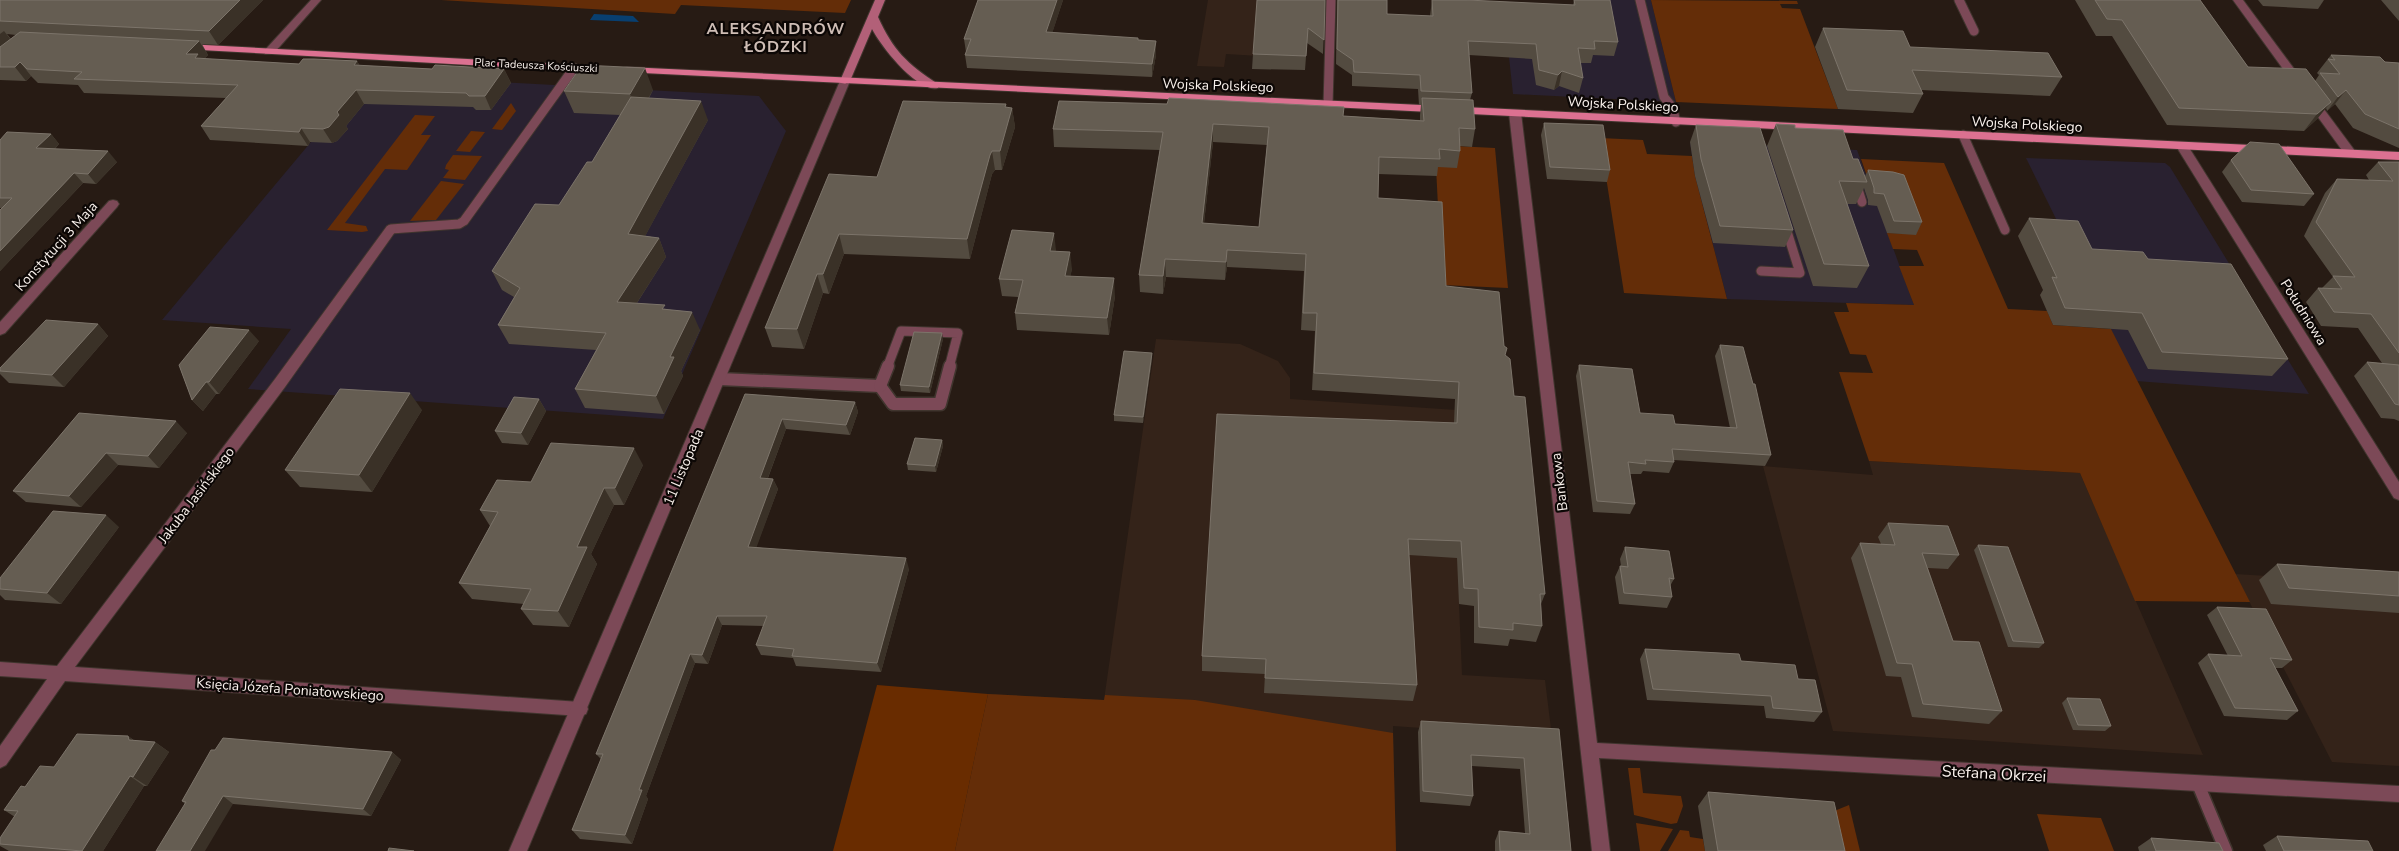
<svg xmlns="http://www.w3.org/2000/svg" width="2399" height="851" viewBox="0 0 2399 851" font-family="'Nunito Sans',sans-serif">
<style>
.commercial{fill:#292130}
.built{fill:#342319}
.green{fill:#642d08}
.forest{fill:#692c00}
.water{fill:#083f70}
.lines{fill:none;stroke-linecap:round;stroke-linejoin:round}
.service-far1-casing{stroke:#40352e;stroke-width:11}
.service-casing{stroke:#40352e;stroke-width:15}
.minor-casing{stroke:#40352e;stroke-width:2}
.tertiary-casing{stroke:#40352e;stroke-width:2}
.secondary-casing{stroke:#40352e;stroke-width:2}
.primary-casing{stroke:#40352e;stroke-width:2}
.service-far1{stroke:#7c4957;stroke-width:9}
.service{stroke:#7c4957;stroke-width:12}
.minor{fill:#7c4957;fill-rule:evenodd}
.tertiary{fill:#7c4957;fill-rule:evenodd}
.secondary{fill:#b26078;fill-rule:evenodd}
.primary{fill:#dc7191;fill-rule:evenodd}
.wall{fill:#534b40;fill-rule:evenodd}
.shaded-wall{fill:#3a3127}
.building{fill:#655d52;stroke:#7c746a;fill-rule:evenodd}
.labels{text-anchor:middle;stroke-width:4.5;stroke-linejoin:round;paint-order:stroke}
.far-street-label{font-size:11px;fill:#f9f1ec;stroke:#0c0705}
.street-label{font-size:14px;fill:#f9f1ec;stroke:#0c0705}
.far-district-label{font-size:16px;font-weight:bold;letter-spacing:1px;fill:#cebdb5;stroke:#0c0705}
.near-street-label{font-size:16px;fill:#f9f1ec;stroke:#0c0705}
</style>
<rect width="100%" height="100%" fill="#271b14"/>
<g class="commercial">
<polygon points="1578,0 1651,0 1676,102 1513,94 1509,57 1588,61"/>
<polygon points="367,75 759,96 786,131 663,419 248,389 291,329 162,320"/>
<polygon points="1690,142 1857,150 1914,305 1727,299 1695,176"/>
<polygon points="2026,158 2165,163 2170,167 2309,394 2136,381"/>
</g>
<g class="built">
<polygon points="1208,0 1280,0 1276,57 1226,54 1224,67 1197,66"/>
<polygon points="1156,339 1240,344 1278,361 1290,378 1290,399 1457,410 1539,610 1459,604 1462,675 1545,680 1552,737 1393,726 1396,851 955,851 988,694 1104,700"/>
<polygon points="1869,461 2080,473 2203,755 1833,731 1763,466 1873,475"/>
<polygon points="2235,574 2399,584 2399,766 2332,762"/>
</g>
<g class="green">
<polygon points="441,0 851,0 845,13 681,5 675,14"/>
<polygon points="1651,0 1797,1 1798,4 1780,4 1782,8 1800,9 1838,109 1676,102"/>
<polygon points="511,103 516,111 502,130 492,129"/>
<polygon points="415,115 435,116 421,135 431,135 407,170 385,169 345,223 366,226 368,231 362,232 327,230"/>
<polygon points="471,131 485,132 470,152 456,151"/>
<polygon points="1600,138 1643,140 1647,154 1692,156 1695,176 1727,299 1624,293"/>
<polygon points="1455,146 1495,148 1508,288 1442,285 1436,167"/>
<polygon points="453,155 482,156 465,180 443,178 449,170 445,169 446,165"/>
<polygon points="1861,159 1944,163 2008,309 2047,311 2053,325 2111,329 2250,602 2135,601 2080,473 1869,461 1839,372 1873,373 1866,355 1850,354 1834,312 1849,312 1846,303 1914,305 1899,266 1924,266 1917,250 1893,249 1887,233 1915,234 1869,182"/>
<polygon points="441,181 464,184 436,220 410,221"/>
<polygon points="988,694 1104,700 1105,695 1195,700 1393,733 1396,851 955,851"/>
<polygon points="1628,768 1640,768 1643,793 1681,796 1683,806 1677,823 1671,824 1634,815"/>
<polygon points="1849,805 1860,851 1830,851 1822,816"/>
<polygon points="2037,814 2101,818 2114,851 2049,851"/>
<polygon points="1636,823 1673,829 1660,851 1640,851"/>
<polygon points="1680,830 1689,831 1690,837 1703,839 1705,851 1668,851"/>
</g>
<polygon class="forest" points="877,685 988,694 955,851 833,851"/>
<polygon class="water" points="594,14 633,16 639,22 590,20"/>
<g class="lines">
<g class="service-far1-casing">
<g id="service-far1">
<polyline points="1640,0 1664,97 1672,107 1676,122"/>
<polyline points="1959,0 1974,31"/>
<polyline points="1328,105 1331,0"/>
<polyline points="1963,135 2005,230"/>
<polyline points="1856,183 1862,202"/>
<polyline points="391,229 459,224 464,221 574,68"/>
<polyline points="1761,271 1800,273 1785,225"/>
<polyline points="887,368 901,331 958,333 949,368"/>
</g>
</g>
<g class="service-casing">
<g id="service">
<polyline points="720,379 880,386"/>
<polyline points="880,386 893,404 940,404 950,366"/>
<polyline points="880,386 888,366"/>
<polyline points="2198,784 2226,851"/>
</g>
</g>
<g class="minor-casing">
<g id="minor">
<polygon points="311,0 321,0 273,54 265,54 265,50"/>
<polygon points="2233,0 2243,0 2355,151 2355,157 2347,157"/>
<polygon points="1515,110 1521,113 1597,743 2399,786 2399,802 1599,758 1610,851 1592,851 1509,113"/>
<polygon points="2182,142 2188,146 2399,482 2399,500 2394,498 2176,146"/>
<polygon points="113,200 117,201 119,204 117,207 5,333 0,335 0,322 109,201"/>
<polygon points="391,225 397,229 395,232 285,387 75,667 580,702 586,704 588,709 586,714 580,716 65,681 6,765 0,768 0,746 47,679 0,676 0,662 57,666 275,379 387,226"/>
</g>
</g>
<g class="tertiary-casing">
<polygon id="tertiary" points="845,78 850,81 527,851 509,851 840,81"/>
</g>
<g class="secondary-casing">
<path id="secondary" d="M875,0H885L878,17C893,50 907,64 938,84V88C917,93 881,46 872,29L850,81L845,84L841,83L840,81Z"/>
</g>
<g class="primary-casing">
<g id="primary">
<polygon points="186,44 598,66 603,69 598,72 182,49 181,47"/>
<polygon points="627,67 2399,152 2399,160 623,72 623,68"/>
</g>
</g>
<use href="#service-far1" class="service-far1"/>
<use href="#service" class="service"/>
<use href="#minor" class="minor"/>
<use href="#tertiary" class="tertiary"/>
<use href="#secondary" class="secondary"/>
<use href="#primary" class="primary"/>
</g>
<g class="wall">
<path d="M0,0H263L218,45L202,44L208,55L204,59L299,64L357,61L360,66L432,69H504L511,83L491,110H476L473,107L364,104L346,126L348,129L337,141L332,143L310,142L308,146L210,140L201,126L226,98L84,93L78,85L38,83L31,76L26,81L0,80ZM7,34L16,35L11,39Z"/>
<polygon points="978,0 1063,0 1052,33 1156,41 1156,55 1152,77 967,68 965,55 966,52 964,39"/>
<polygon points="1325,0 1323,54 1307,43 1305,70 1252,69 1253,54"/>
<path d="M1337,0H1387V14L1430,16L1432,0L1573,5L1574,0H1610L1618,42L1614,56L1593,55L1591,63H1580L1583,78L1579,93L1559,86L1554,90L1536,85L1532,59L1469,55L1472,93L1470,100L1475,129L1472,147L1460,146V151L1457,168L1438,167L1437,176L1378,174V198L1446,286L1505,355L1514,396L1545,594L1541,604L1542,626L1536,642L1510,639L1508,646L1474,643V606L1459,604L1457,558L1409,555L1417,685L1413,701L1264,693L1265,674L1202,671V656L1454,423L1455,399L1312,390L1315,331L1301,330L1304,271L1227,267L1225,280L1166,277L1163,294L1140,292L1139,275L1160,150L1054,147L1053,129L1343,116L1420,120V115L1421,105H1419L1418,89L1352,86V75L1336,64ZM1213,142L1267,145L1259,227L1204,223Z"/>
<polygon points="2075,0 2200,0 2248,67 2315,81 2319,75 2317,73 2331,55 2385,62 2399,63 2399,148 2353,128 2335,104 2327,111 2326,108 2317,119 2304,131 2167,125 2112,36 2096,36"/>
<polygon points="2258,0 2324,0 2318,9 2263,6"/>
<polygon points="2381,0 2399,0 2399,21"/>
<polygon points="1823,28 1910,47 2062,77 2050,96 1921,90 1923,94 1913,113 1838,109 1815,47"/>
<polygon points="653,90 649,98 708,120 645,236 659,238 666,257 637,303 666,309 700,330 681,371 683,376 664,414 585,408 575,389 596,350 509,344 498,325 514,297 502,290 492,271 559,205 592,162 620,115 574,113 564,91"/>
<polygon points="1006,108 1012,108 1015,127 1002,170 995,170 992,174 970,259 844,254 829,294 823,293 804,349 772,347 765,328 877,177"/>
<polygon points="1544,123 1610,170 1607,182 1547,179 1541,135"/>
<polygon points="1776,124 1795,128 1853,159 1865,176 1868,170 1922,222 1916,235 1887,233 1877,206 1868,205 1868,200 1864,188 1856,204 1847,204 1869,266 1857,288 1813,286 1767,146"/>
<polygon points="1696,125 1793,230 1785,247 1713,243 1695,176 1690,142"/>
<polygon points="51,134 59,144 55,149 117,162 96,184 83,183 0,271 0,210 3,208 0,208 0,140"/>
<polygon points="2231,160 2314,194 2304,206 2242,202 2222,172"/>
<polygon points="2378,162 2399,162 2399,421 2394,419 2381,418 2354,376 2367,362 2382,363 2358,328 2321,326 2306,302 2318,288 2322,288 2333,277 2304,236 2325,193 2337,179 2369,180 2366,175"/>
<polygon points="2029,218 2092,249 2148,259 2288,359 2272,376 2148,369 2128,330 2053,325 2040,295 2043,290 2018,236"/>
<polygon points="1056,250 1055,251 1072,269 1070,276 1115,296 1109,335 1017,330 1015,313 1018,297 1002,296 999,279"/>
<polygon points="98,324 108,336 64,387 9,383 0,374 0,368"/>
<polygon points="943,339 930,393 901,391 900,385"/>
<polygon points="259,341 219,394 216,394 203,411 192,400 179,365"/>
<polygon points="1720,345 1771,455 1765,466 1674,460 1674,462 1669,473 1643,471 1641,474 1630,474 1635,504 1630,514 1593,512 1576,376 1579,365 1640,413 1675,424 1730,428 1715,356"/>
<polygon points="1152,353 1152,359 1143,423 1114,421 1114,415"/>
<polygon points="745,394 855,402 858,412 850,435 786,429 768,478 773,479 778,489 756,547 909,569 881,672 796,666 793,658 761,655 756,645 764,626 722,625 708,664 695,663 646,796 648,799 632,844 580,839 572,830 601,759 596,754"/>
<polygon points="539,399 546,411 528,445 502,443 495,431"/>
<polygon points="422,410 372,492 300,487 285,470"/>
<polygon points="79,413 187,433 159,468 118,465 81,507 26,502 13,491"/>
<polygon points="942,440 943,446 936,472 908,470 907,464"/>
<polygon points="643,465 624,505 614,505 591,554 597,564 569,627 533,625 521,609 524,604 472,599 459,583 490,526 480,510 531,482"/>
<polygon points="1888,523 1959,555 1948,569 1928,568 1953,641 2002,711 1989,724 1912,717 1901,677 1886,676 1851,558 1860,543 1881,544 1878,537"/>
<polygon points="119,527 61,604 5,600 0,595 0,578"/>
<polygon points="1978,545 2044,643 2039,648 2008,647 1974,550"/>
<polygon points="1625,547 1674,579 1670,586 1672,597 1667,608 1619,604 1615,577 1620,566 1621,566 1620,559"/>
<polygon points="2277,564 2399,572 2399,613 2271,604 2259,580"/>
<polygon points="2217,607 2292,660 2282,668 2275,668 2298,711 2287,720 2224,716 2198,663 2208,654 2228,656 2207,615"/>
<polygon points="1645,649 1741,661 1822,712 1814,722 1766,718 1764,706 1647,700 1640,659"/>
<polygon points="2067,698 2111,726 2105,731 2073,730 2062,703"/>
<polygon points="1421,721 1559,729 1571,851 1495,851 1495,841 1499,831 1525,833 1520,769 1472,766 1473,796 1470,806 1420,802 1418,732"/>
<polygon points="128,736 135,741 155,742 169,752 147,786 144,786 103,851 9,851 0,846 0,838 15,817 4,810 25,787 54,767"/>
<polygon points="215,750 392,752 401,760 371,816 233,804 185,804 182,801"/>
<polygon points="1708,792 1845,851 1705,851 1698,806"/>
<polygon points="2277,836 2373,851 2266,851 2263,845"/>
<polygon points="2151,838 2223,851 2139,851 2138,847"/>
</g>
<g class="shaded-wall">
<polygon points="240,0 263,0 218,45 209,31"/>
<polygon points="1057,0 1063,0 1048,46 1046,32"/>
<polygon points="4,31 15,45 0,57 0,34"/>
<polygon points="199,41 208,55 199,64 186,54"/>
<polygon points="1156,41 1156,55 1152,77 1152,64"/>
<polygon points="357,61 365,75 354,65"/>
<polygon points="20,62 31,76 26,81 15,67"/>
<polygon points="645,68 653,90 638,116 630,94"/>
<polygon points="504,69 511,83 491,110 485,96"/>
<polygon points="1562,71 1559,86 1554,90 1558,75"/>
<polygon points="356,90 364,104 346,126 348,129 337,141 332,143 323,129"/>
<polygon points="2346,90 2335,104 2327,111 2338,97"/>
<polygon points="701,101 708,120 636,253 628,234"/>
<polygon points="2331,102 2317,119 2304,131 2317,114"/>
<polygon points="1006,104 1008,121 1012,108 1015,127 1002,170 1000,151 1005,107"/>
<polygon points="1213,124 1213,142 1202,241 1202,223"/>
<polygon points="301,128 310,142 308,146 299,132"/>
<polygon points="51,134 59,144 45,159 36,148"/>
<polygon points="108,151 117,162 96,184 88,174"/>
<polygon points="992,151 995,170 992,174 970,259 967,239 990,155"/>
<polygon points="74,173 83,183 0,271 0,251"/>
<polygon points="1054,233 1056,250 1052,268 1050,251"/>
<polygon points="839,234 844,254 829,294 823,274"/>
<polygon points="659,238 666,257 626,320 617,302"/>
<polygon points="1227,250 1227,267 1225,280 1226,262"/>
<polygon points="1070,252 1072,269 1067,293 1065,276"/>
<polygon points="1165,259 1166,277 1163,294 1163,276"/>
<polygon points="817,274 823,293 804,349 797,329"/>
<polygon points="1114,278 1115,296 1109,335 1107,318"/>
<polygon points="692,312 700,330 681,371 683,376 664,414 656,396 670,357"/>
<polygon points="98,324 108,336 64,387 52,375"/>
<polygon points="249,330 259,341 219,394 209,382"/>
<polygon points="942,333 943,339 930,393 929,387"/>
<polygon points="1152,353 1152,359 1143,423 1143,417"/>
<polygon points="206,382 216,394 203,411 192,400"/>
<polygon points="410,393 422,410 372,492 359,475"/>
<polygon points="539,399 546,411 528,445 521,433"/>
<polygon points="855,402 858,412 850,435 846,425"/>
<polygon points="782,419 786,429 764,488 760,478"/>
<polygon points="176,421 187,433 159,468 148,456"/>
<polygon points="942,440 943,446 936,472 935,466"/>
<polygon points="634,448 643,465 624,505 615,488"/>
<polygon points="106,453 118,465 81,507 69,496"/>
<polygon points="773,479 778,489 753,557 748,547"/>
<polygon points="604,488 614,505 591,554 597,564 569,627 558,611 577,547"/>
<polygon points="106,515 119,527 61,604 47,593"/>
<polygon points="906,558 909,569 881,672 877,663"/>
<polygon points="717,616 722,625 708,664 702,655"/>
<polygon points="690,654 695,663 646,796 648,799 632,844 625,835 639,790"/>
<polygon points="128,736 141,746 129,740"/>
<polygon points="155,742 169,752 147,786 133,777"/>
<polygon points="392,752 401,760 371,816 363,809"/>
<polygon points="130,776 144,786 103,851 82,851"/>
<polygon points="223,796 233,804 205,851 190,851"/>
</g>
<g class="building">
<polygon points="0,0 240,0 209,31 0,21"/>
<polygon points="978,0 1057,0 1046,32 1138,38 1138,40 1156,41 1152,64 965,55 971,39 964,39"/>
<polygon points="1257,0 1325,0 1324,40 1308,28 1306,56 1253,54"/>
<polygon points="1338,0 1387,0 1387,14 1433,16 1432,0 1467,0 1575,5 1574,0 1610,0 1618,42 1594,41 1595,49 1578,48 1583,78 1562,71 1558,75 1539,70 1536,44 1468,41 1472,93 1421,91 1420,75 1354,72 1353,60 1337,49"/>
<polygon points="2095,0 2200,0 2248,67 2306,69 2331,102 2317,114 2179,108 2122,20 2107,19"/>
<polygon points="1823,28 1903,31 1910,47 2048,53 2062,77 1912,70 1923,94 1847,90"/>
<polygon points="20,32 199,41 186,54 198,54 195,58 299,64 303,59 314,59 357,61 354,65 432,69 435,65 504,69 485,96 469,96 466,93 356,90 337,112 339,115 329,127 323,129 301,128 299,132 201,126 238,85 74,79 82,72 27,69 20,62 15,67 0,67 0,47"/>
<polygon points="2331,55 2380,57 2385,62 2399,63 2399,129 2365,114 2346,90 2338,97 2320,73 2340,74 2328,59 2335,60"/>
<polygon points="582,65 645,68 630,94 564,91"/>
<polygon points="631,97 701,101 628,234 659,238 617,302 665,305 662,309 692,312 670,357 674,357 656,396 575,389 606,333 498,325 520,288 492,271 535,204 559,205 587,162 592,162"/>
<path d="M1169,98L1344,107L1343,116L1424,121L1422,98L1473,100L1475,129L1459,128L1460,151L1439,149L1440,159L1379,157L1378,198L1442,202L1446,286L1499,292L1504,346L1507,348L1505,355L1510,359L1514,396L1525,397L1545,594H1540L1542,626L1513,623V630L1479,627L1478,589L1464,588L1461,541L1408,539L1417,685L1265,678L1266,659L1202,656L1217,414L1457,423L1459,382L1314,373L1317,313H1303L1306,254L1227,250L1226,262L1165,259L1163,276L1139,275L1163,132L1053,129L1059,101L1167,104ZM1213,124L1269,127L1259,227L1202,223Z"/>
<polygon points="903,101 1006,104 1005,107 1012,108 1000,151 992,151 990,155 967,239 839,234 823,274 817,274 797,329 765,328 829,174 877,177"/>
<polygon points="1544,123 1603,125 1610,170 1550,167"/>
<polygon points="1776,124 1795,125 1795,128 1843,130 1853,159 1858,159 1867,182 1839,181 1869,266 1824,264"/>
<polygon points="1696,125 1760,128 1793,230 1720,226 1701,159"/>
<polygon points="7,132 51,134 36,148 108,151 88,174 74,173 0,251 0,210 12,198 0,198 0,140"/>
<polygon points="2250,142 2279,144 2314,194 2251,190 2231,160"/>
<polygon points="2378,162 2399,162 2399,353 2371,314 2334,312 2318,288 2342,289 2333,276 2355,277 2316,222 2337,179 2393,181"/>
<polygon points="1868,170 1893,172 1904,175 1922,222 1894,221 1884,194 1874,193 1874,188"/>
<polygon points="2029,218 2078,221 2092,249 2143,252 2148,259 2231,264 2288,359 2162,352 2142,313 2065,308 2052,277 2057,278"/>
<polygon points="1012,230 1054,233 1050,251 1070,252 1065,276 1114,278 1107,318 1015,313 1023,280 999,279"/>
<polygon points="46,320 98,324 52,375 0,371 0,368"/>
<polygon points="210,327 249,330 209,382 206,382 192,400 179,365"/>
<polygon points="914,332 942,333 929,387 900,385"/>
<polygon points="1720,345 1743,347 1753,384 1755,384 1771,455 1672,449 1674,462 1645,460 1646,464 1628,462 1635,504 1597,501 1579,365 1632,369 1640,413 1673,415 1675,424 1737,428"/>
<polygon points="1124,351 1152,353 1143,417 1114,415"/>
<polygon points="2367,362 2399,365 2399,405 2395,404"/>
<polygon points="340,389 410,393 359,475 285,470"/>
<polygon points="745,394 855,402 846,425 782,419 760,478 773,479 748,547 906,558 877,663 792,656 794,649 756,645 767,616 717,616 702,655 690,654 639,790 642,790 625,835 572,830 603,754 596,754"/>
<polygon points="514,397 539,399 521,433 495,431"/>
<polygon points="79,413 176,421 148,456 106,453 69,496 13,491"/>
<polygon points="915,438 942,440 935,466 907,464"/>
<polygon points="551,443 634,448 615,488 604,488 577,547 587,547 558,611 521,609 531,589 459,583 498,512 480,510 497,480 531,482"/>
<polygon points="53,511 106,515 47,593 0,589 0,578"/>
<polygon points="1888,523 1948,526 1959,555 1922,553 1953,641 1979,642 2002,711 1923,704 1912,664 1897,663 1860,543 1895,545"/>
<polygon points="1978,545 2008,547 2044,643 2013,641"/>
<polygon points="1625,547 1669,551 1674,579 1669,578 1672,597 1624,593 1620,566 1628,567"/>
<polygon points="2277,564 2399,572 2399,596 2289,588"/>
<polygon points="2217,607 2266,609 2292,660 2270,658 2298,711 2235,708 2208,654 2242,656"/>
<polygon points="1645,649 1739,654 1741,661 1795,665 1798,679 1815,680 1822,712 1773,708 1771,696 1653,689"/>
<polygon points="2067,698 2100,699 2111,726 2078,725"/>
<polygon points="1421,721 1559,729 1571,851 1500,851 1499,831 1530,834 1524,758 1471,755 1473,796 1423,791"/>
<polygon points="77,734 128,736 129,740 155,742 133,777 130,776 82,851 0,844 0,838 18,811 4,810 21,786 25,787 40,766 54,767"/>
<polygon points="223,738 392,752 363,809 223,796 190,851 156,851 186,802 182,801 211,750 215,750"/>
<polygon points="1708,792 1834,802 1845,851 1718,851"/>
<polygon points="2277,836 2368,841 2373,851 2284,851"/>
<polygon points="2151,838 2219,843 2223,851 2156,851"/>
<polygon points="389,848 414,851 388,851"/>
</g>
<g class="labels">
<g class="far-street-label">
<text transform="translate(536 65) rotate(3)" y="4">Plac Tadeusza Kościuszki</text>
</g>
<g class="street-label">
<text transform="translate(1218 85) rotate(2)" y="5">Wojska Polskiego</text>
<text transform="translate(1623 104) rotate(3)" y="5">Wojska Polskiego</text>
<text transform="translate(2027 124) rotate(3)" y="5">Wojska Polskiego</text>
<text transform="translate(56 246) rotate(-48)" y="5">Konstytucji 3 Maja</text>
<text transform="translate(2304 312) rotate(58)" y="5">Południowa</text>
<text transform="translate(683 467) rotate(-67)" y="5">11 Listopada</text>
<text transform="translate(1559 482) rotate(-97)" y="5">Bankowa</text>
<text transform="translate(196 495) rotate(-53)" y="5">Jakuba Jasińskiego</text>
<text transform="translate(290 689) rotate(4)" y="5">Księcia Józefa Poniatowskiego</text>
</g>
<g class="far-district-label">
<text x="776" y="34">ALEKSANDRÓW<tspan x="776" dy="18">ŁÓDZKI</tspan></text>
</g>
<g class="near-street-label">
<text transform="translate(1994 773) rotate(3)" y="6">Stefana Okrzei</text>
</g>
</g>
</svg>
